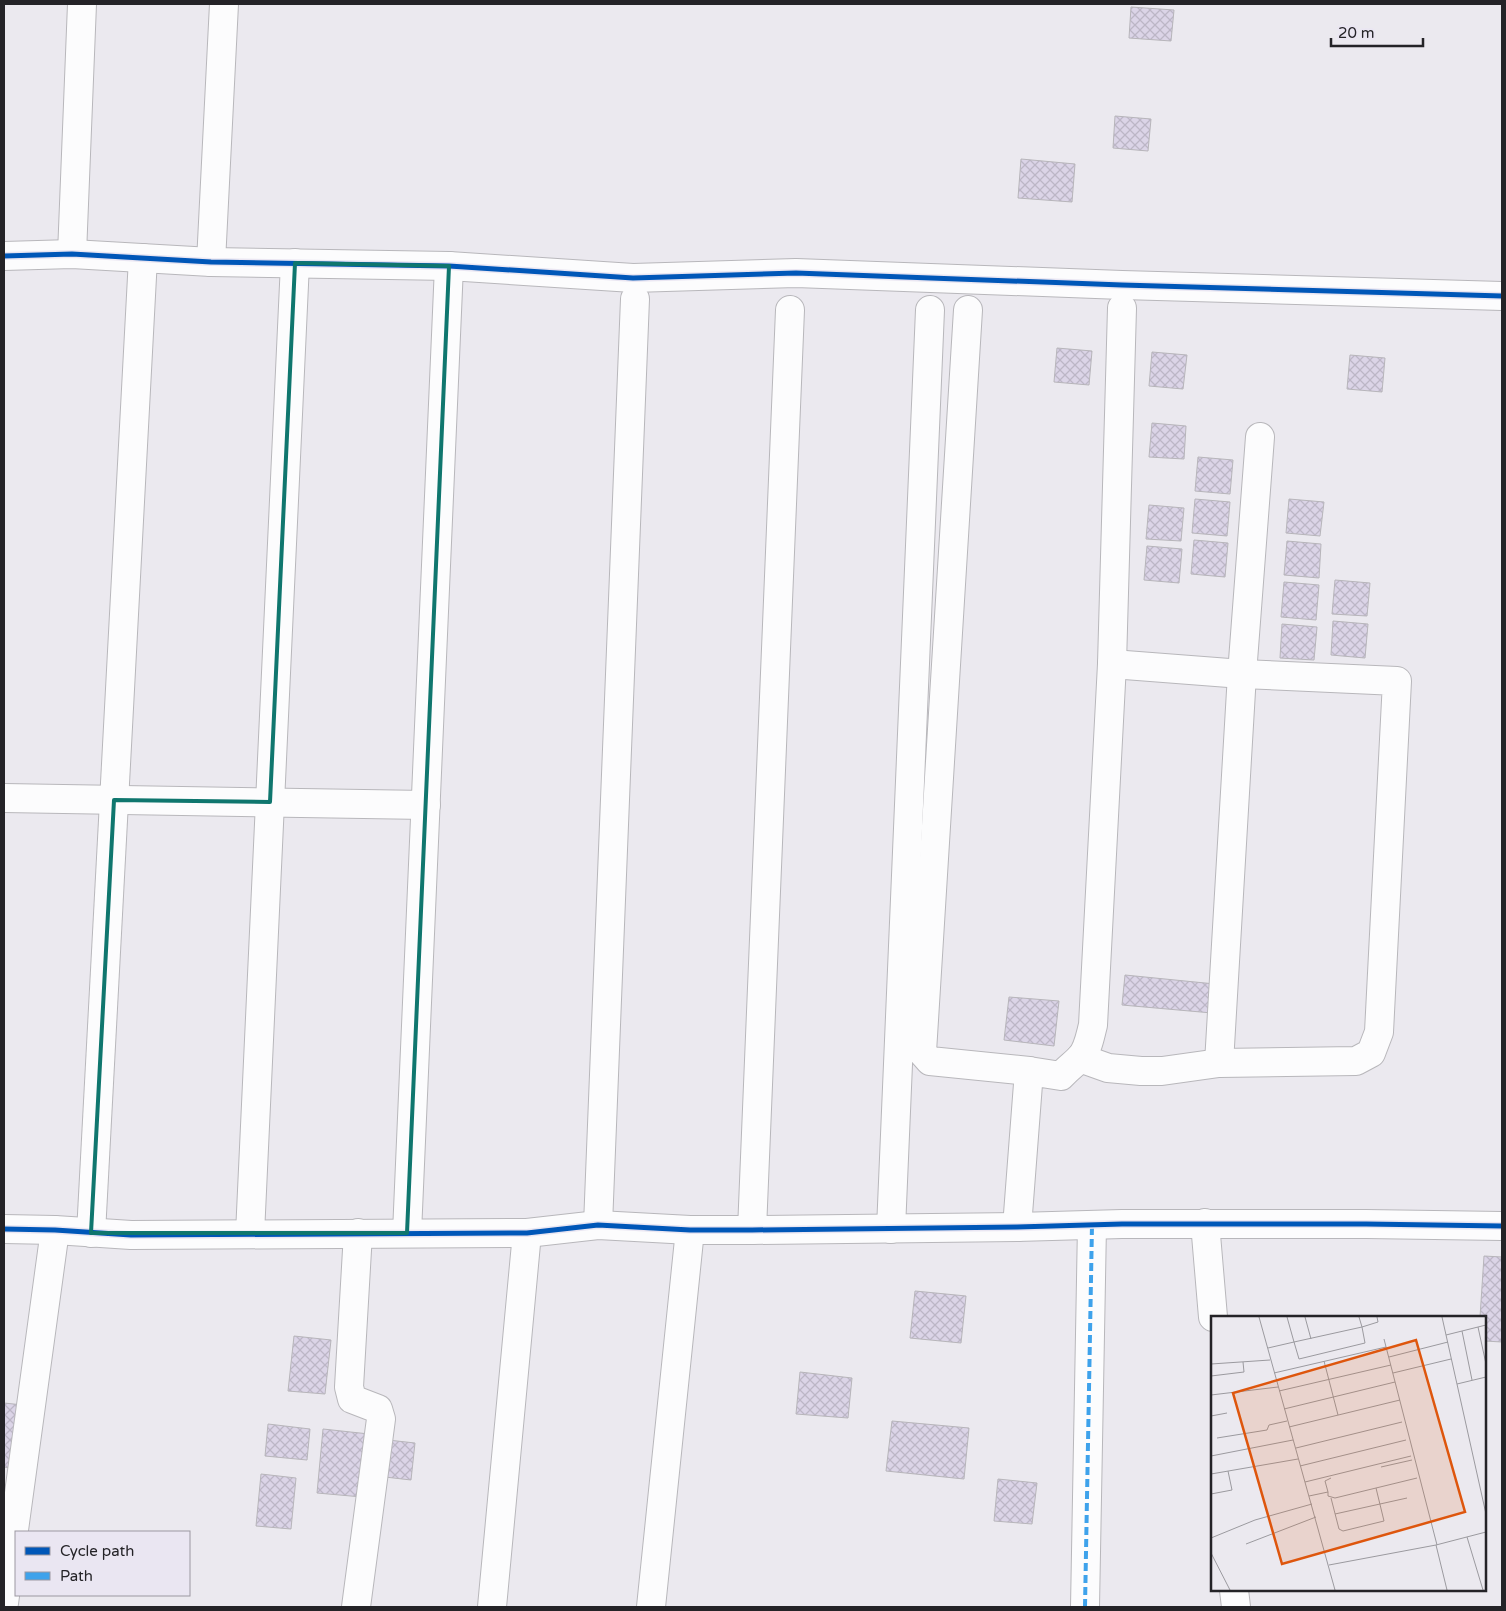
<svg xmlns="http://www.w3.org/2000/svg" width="1506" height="1611" viewBox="0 0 1506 1611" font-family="'Varela Round',sans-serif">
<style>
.building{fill:url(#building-cross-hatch);stroke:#b7b5ba}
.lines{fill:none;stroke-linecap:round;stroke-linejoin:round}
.street-casing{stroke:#b8b7bb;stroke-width:30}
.street{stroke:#fcfcfd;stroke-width:28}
.quiet{stroke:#3ea2eb;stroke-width:4;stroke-dasharray:8 4;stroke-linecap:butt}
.cycleway-casing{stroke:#eae6f2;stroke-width:8}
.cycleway{stroke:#0057b8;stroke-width:5}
.marked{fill:none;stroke:#0f766e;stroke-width:4;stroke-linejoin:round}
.inset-road{fill:none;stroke:#9b9a9f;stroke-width:1}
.view{fill:#de560d;fill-opacity:0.15;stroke:#de560d;stroke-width:2.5}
.inset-edge{fill:none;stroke:#242327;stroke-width:2.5}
</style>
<defs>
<pattern id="building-cross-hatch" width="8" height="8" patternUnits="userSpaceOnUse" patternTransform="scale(1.25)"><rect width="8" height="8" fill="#dbd4e7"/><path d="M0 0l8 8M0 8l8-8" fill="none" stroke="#bcb6c6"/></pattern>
</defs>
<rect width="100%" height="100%" fill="#ebe9ef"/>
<g class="building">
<polygon points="1131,7 1174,10 1171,41 1129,38"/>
<polygon points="1115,116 1151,119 1148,151 1113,148"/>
<polygon points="1021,159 1075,164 1072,202 1018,198"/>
<polygon points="1057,348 1092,351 1089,385 1054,382"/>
<polygon points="1152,352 1187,355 1183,389 1149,386"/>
<polygon points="1350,355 1385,358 1382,392 1347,389"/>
<polygon points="1152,423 1186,426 1184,459 1149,457"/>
<polygon points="1198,457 1233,460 1230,494 1195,491"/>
<polygon points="1195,499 1230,502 1227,536 1192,533"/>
<polygon points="1289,499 1324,502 1320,536 1286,533"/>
<polygon points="1149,505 1184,508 1181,541 1146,539"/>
<polygon points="1194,540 1228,543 1225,577 1191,574"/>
<polygon points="1287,541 1321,544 1319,578 1284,575"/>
<polygon points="1147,546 1182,549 1179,583 1144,580"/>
<polygon points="1335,580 1370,583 1367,616 1332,614"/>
<polygon points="1284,582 1319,585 1316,620 1281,617"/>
<polygon points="1333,621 1368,624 1365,658 1331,655"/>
<polygon points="1282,624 1317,627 1314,660 1280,658"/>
<polygon points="1125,975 1215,984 1212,1013 1122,1005"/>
<polygon points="1009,997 1059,1001 1054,1046 1004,1040"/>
<polygon points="1484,1256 1502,1257 1502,1342 1485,1341 1485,1317 1480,1317"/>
<polygon points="915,1291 966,1296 961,1343 910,1338"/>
<polygon points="294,1336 331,1340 325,1394 288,1391"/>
<polygon points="800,1372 852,1378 848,1418 796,1414"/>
<polygon points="4,1403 23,1405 16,1469 4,1467"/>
<polygon points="892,1421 969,1428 964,1479 886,1471"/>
<polygon points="268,1424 310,1429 307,1460 265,1456"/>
<polygon points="323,1429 369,1434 362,1497 317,1493"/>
<polygon points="388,1440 415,1443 411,1480 385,1477"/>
<polygon points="261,1474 296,1478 291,1529 256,1526"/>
<polygon points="998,1479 1037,1483 1032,1524 994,1521"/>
</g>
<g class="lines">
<g class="street-casing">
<g id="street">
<polyline points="72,254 82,4"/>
<polyline points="4,256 72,254 211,262 449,266 633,278 796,273 1122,285 1502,296"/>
<polyline points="211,262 224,4"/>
<polyline points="968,310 922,1052 930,1061 1029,1071"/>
<polyline points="4,798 426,805"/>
<polyline points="1080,1058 1108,1068 1141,1071 1162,1071 1219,1063 1356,1061 1371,1053 1379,1032 1397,681 1242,674 1112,664"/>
<polyline points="1219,1063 1242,674 1260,437"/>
<polyline points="1205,1223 1213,1317"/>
<polyline points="598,1225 635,299"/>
<path d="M1017,1227L1029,1071L1061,1076C1067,1069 1073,1065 1079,1059C1088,1051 1090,1036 1093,1025L1112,664L1122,308"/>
<polyline points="4,1229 55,1230 131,1235 527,1233 598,1225 690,1230 752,1230 1017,1227 1122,1224 1366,1224 1502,1226"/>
<polyline points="891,1229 930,310"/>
<polyline points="752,1230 790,310"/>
<polyline points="91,1233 143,258"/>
<polyline points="407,1233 449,266"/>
<polyline points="250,1234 295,263"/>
<polyline points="1234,1590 1236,1607"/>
<polyline points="4,1603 55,1230"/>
<polyline points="356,1607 381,1419 378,1409 352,1399 349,1387 358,1233"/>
<polyline points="492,1607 527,1233"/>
<polyline points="651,1607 690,1230"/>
<polyline points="1085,1607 1092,1225"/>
</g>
</g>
<use href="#street" class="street"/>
<polyline class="quiet" points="1085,1607 1092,1225"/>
<g class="cycleway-casing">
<g id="cycleway">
<polyline points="4,256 72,254 211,262 449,266 633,278 796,273 1122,285 1502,296"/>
<polyline points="4,1229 55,1230 131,1235 527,1233 598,1225 690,1230 752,1230 1017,1227 1122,1224 1366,1224 1502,1226"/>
</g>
</g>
<use href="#cycleway" class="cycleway"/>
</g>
<path class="marked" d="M295,263L449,266L407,1233H91L114,800L270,802Z"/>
<g transform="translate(1211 1316)">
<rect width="275" height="275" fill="#ebe9ef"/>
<path class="inset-road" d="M48,1L124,274M94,1L100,23M148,1L151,11L167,6L166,1M231,1L275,198M267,11L275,48M251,15L261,64M235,19L275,9M173,23L226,229M57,32L83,26L151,11L154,27L88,43L83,26L76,1M178,41L237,26M113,45L127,99M0,48L59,44M63,57L175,31M182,57L240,43M0,60L33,56L32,46M246,68L275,61M68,75L180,49M0,79L67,71M73,93L184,66M0,100L16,97M78,111L189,84M6,122L56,114L58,109L76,105M85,132L191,106M0,140L82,124M89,150L195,124M170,151L201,144M0,158L87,143M94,166L200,140M117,176L114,165L120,162M0,178L21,174L17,155M98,180L117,176V180L124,182L206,162M120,182L128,213L132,215L173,205L165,172M124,198L196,182M256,221L272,274M0,222L44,204L101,188M35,228L105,201M0,237L19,274M118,249L225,229M236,274L225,229L275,216"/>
<path class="view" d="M205,24L254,196L71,248L22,77Z"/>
<rect width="275" height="275" class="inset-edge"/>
</g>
<rect width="1506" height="1611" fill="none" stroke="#242327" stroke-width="10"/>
<rect x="15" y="1531" width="175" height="65" fill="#eae6f2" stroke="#9b98a1"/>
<rect x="25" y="1547" width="25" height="8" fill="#0057b8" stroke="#9b98a1"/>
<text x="60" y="1556" font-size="15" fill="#242327">Cycle path</text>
<rect x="25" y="1572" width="25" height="8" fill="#3ea2eb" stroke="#9b98a1"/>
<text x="60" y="1581" font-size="15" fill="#242327">Path</text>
<path d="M1331 38v8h92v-8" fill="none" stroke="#242327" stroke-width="2.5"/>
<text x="1338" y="38" font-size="15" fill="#242327" stroke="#eae6f2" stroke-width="4" paint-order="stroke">20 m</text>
</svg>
